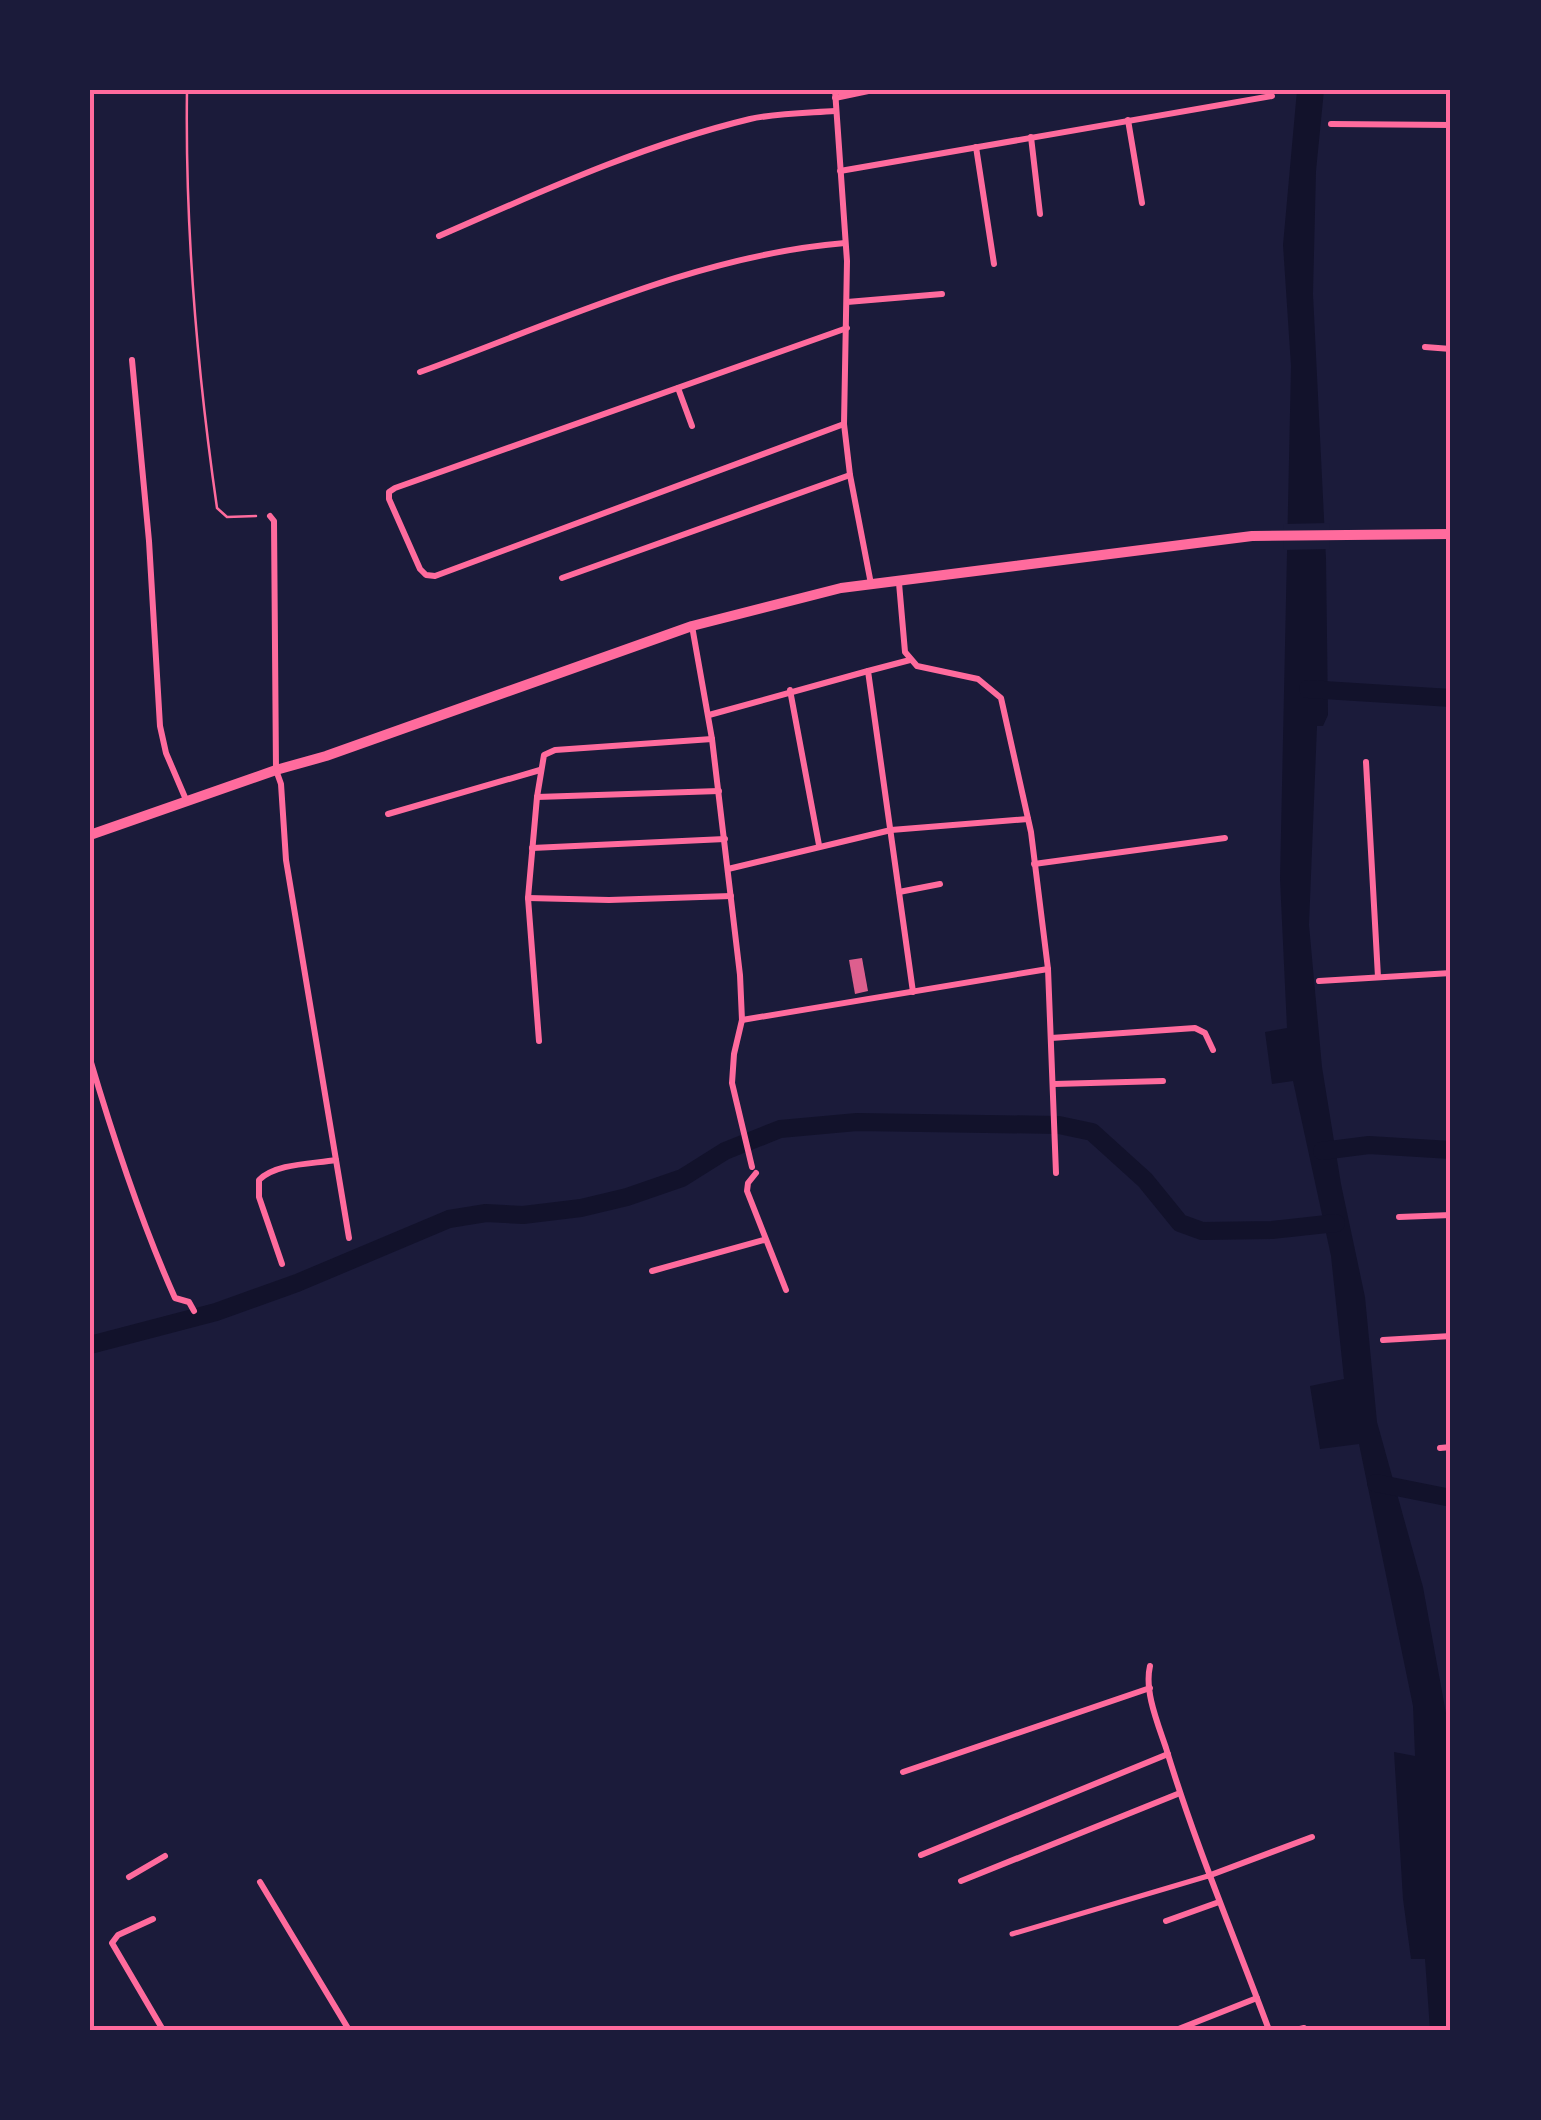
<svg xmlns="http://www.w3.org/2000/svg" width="1541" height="2120" viewBox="0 0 1541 2120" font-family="'Golos Text',sans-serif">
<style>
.water{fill:#12122b}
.pier{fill:#1b1b3a}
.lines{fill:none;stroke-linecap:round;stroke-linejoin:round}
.canal{stroke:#12122b;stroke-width:18}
.building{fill:#dd5f8e}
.path{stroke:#ff6b9d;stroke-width:2.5}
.pedestrian{stroke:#ff6b9d;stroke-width:5}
.minor{stroke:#ff6b9d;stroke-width:6}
.secondary{stroke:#ff6b9d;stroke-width:10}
.neatline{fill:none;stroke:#ff6b9d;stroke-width:4}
</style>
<rect width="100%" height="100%" fill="#1b1b3a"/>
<polygon class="water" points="1297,90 1324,90 1316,171 1313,294 1326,559 1328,715 1323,726 1317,726 1309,925 1322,1067 1341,1184 1365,1297 1377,1422 1423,1587 1451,1741 1451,2030 1430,2030 1425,1959 1411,1959 1403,1899 1394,1752 1415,1756 1413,1706 1359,1444 1320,1449 1310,1386 1344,1379 1331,1256 1293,1081 1272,1084 1265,1032 1287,1028 1280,879 1291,366 1283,245"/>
<polygon class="pier" points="1329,523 1330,549 1283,550 1284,524"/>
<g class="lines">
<g class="canal">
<polyline points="1308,689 1451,698"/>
<polyline points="1322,1151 1369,1145 1451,1150"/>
<polyline points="90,1345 216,1312 297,1283 449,1219 486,1213 523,1215 581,1208 627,1197 682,1178 725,1151 780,1129 857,1122 1059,1125 1092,1132 1145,1180 1180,1223 1202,1231 1272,1230 1336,1223"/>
<polyline points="1376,1483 1451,1498"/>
</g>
</g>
<polygon class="building" points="862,958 868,991 855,994 849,960"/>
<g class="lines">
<path class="path" d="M187,90C185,230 197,369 217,508L227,517L256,516"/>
<polyline class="pedestrian" points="1012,1934 1208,1876"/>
<g class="minor">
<polyline points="835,90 847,261 844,424 850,475 871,584"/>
<polyline points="835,98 873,90"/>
<polyline points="1128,120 1142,203"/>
<polyline points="1331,124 1451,125"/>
<polyline points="1031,137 1040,214"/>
<polyline points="976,147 994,264"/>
<polyline points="840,171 1272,96"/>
<path d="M439,236C540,192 642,145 750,119C778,113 806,113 835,111"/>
<polyline points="847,302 942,294"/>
<polyline points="1425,347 1451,349"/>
<polyline points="132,360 149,541 160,726 166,753 187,802"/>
<path d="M420,372C558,322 698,255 845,243"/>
<polyline points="678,388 692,426"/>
<polyline points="844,424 435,576 426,575 420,569 389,499 389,492 395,488 847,328"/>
<polyline points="270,516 274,521 276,770 281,784 286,860 349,1238"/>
<polyline points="562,578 850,475"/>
<polyline points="899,583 905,652 917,666 978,679 1001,698 1031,832 1048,969 1056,1173"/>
<polyline points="692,626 712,739 740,975 742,1020 734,1054 732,1083 752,1167"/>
<polyline points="910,660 868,671 913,992"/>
<polyline points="790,690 819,845"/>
<polyline points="709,715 868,671"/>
<polyline points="1366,762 1378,977"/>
<polyline points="537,797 719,791"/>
<polyline points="388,814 540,770"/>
<polyline points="532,848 725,839"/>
<polyline points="1034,864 1225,838"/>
<polyline points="728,869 891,830 1028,819"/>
<polyline points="899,892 940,884"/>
<polyline points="528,898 609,900 731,896"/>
<polyline points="1319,981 1451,973"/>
<polyline points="742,1020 1048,969"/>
<polyline points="1051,1038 1195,1028 1205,1033 1213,1050"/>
<polyline points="539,1041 528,898 537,797 544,755 555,750 712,739"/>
<path d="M90,1059C114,1140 140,1220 175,1298L189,1302L194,1311"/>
<polyline points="1054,1084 1163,1081"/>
<polyline points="756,1173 748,1183 747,1191 786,1290"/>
<polyline points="1399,1217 1451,1215"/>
<path d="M282,1264L259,1197V1180C276,1163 313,1164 336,1160"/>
<polyline points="652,1271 764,1240"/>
<polyline points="1383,1340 1451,1336"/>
<polyline points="1440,1448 1451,1447"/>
<path d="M1150,1666C1144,1691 1158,1724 1166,1748C1195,1844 1234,1936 1269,2030"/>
<polyline points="903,1772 1150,1688"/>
<polyline points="921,1855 1168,1754"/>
<polyline points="1208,1876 1312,1837"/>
<polyline points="129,1877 165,1856"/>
<polyline points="961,1881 1180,1793"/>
<polyline points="260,1882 349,2030"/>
<polyline points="153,1919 118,1935 112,1943 163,2030"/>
<polyline points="1166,1921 1219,1902"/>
<polyline points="1176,2030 1257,1998"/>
<polyline points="1296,2030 1304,2028"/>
</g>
<polyline class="secondary" points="90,835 276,770 326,756 692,626 841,588 1252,536 1451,534"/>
</g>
<rect width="1541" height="2120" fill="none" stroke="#1b1b3a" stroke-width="185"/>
<rect x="92" y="92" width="1356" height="1936" class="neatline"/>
</svg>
